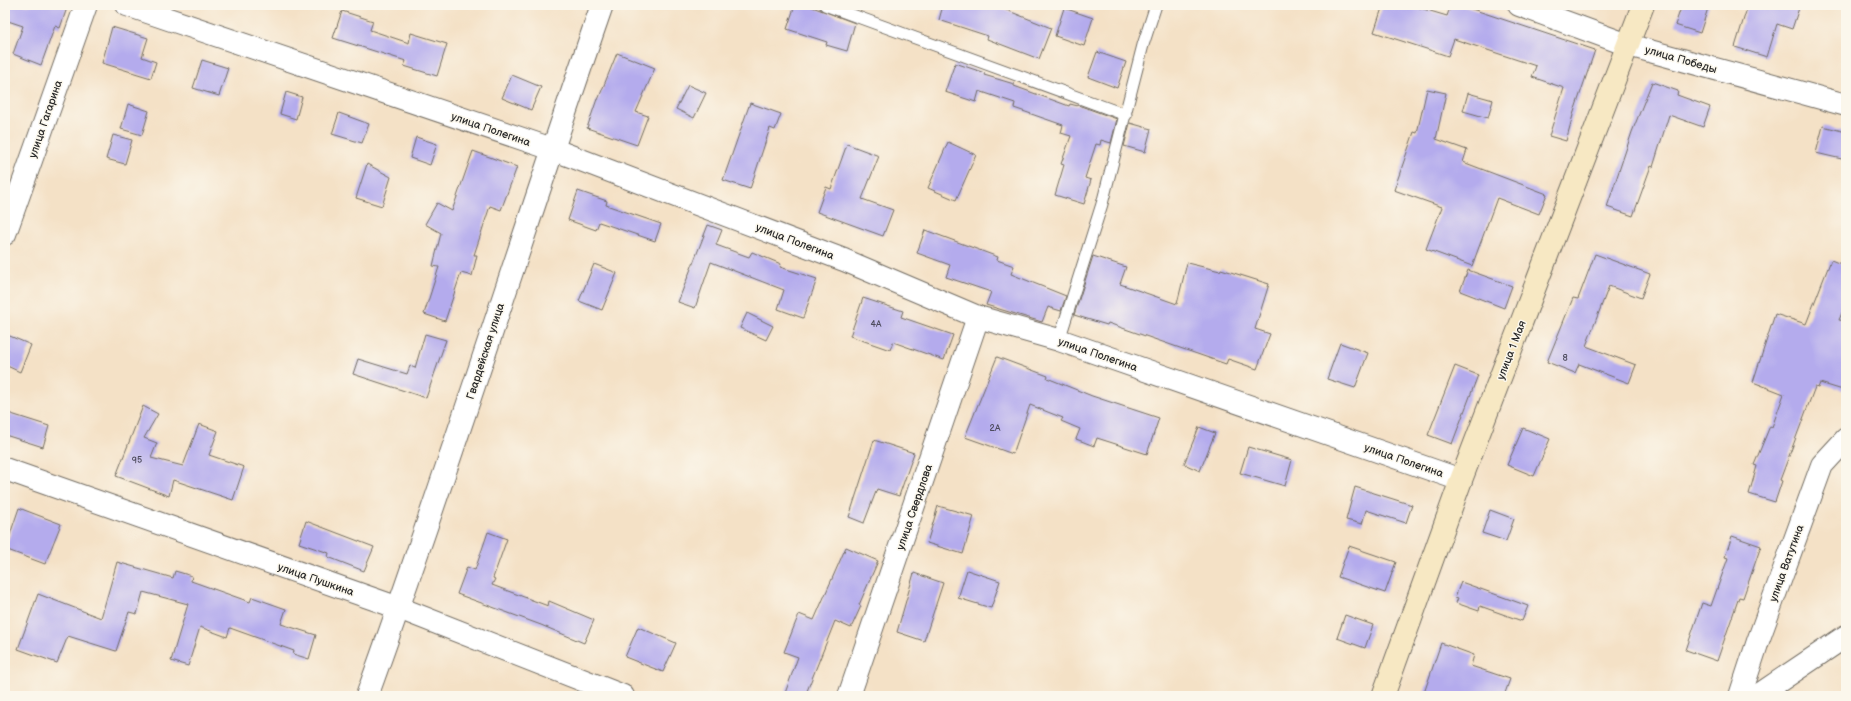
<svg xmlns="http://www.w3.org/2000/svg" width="1851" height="701" viewBox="0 0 1851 701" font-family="'Balsamiq Sans',sans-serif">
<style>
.building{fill:#b4abed}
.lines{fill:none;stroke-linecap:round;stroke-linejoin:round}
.service-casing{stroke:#716b61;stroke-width:13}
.minor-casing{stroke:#716b61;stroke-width:24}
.tertiary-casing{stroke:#716b61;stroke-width:24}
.secondary-casing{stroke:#716b61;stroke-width:24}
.service{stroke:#fff;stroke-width:11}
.minor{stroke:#fff;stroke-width:22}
.tertiary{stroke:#fff;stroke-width:22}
.secondary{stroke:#f7e8c3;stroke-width:22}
.labels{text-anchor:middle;stroke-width:3;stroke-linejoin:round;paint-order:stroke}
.number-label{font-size:9px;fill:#4d4b5c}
.street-label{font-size:11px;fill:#2b2b2b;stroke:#fbf7ec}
</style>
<rect width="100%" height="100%" fill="#fbf7ec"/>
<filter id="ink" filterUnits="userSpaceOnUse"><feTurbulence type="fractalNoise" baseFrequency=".025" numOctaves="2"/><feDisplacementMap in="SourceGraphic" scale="8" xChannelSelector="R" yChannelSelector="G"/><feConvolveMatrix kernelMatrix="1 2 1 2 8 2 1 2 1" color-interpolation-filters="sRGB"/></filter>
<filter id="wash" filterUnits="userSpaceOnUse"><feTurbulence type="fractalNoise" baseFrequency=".012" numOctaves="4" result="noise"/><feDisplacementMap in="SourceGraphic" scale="16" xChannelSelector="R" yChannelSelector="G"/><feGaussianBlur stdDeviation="0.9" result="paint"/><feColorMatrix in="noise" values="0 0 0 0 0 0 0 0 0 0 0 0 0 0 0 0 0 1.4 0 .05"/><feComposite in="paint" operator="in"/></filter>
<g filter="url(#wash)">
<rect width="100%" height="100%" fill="#f4e1c6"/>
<g id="blocks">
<g class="building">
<polygon points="5,5 68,5 60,28 55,26 41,65 13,54 23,26 5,20"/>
<polygon points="795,5 807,5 855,23 847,51 826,45 827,42 787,29"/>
<polygon points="943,5 994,5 1051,28 1039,59 987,39 988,36 939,20"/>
<polygon points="1383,5 1410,5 1447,16 1451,5 1460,5 1595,50 1573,115 1566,141 1549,136 1564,88 1532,77 1536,66 1454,39 1448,56 1374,32"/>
<polygon points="1682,5 1709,5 1700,33 1675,25"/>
<polygon points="1748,5 1800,5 1792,29 1777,24 1767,57 1735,47"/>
<polygon points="1064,8 1093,18 1084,46 1055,36"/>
<polygon points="342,11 373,21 370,30 409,43 411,33 447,44 437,76 404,66 406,61 333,38"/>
<polygon points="112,27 148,38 142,57 156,62 151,78 102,63"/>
<polygon points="1097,52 1126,62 1117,88 1088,77"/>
<polygon points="617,53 655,68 636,112 648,116 637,145 587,128 597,99 598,100"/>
<polygon points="202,60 228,68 219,96 193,88"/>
<polygon points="955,63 985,73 984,75 1014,84 1014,86 1069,106 1070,104 1078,106 1078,105 1117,119 1111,143 1101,140 1100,145 1096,144 1085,178 1091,180 1084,204 1055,195 1064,165 1061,164 1071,136 1061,133 1063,125 1014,108 1015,103 979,91 976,102 945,92"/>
<polygon points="512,75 541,87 531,110 502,98"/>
<polygon points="1652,82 1678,91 1677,95 1710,107 1703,127 1669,115 1653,167 1651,166 1633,216 1607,207 1632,132"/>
<polygon points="688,85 706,93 694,118 676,109"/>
<polygon points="1427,89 1446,93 1436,139 1467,150 1463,162 1547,194 1539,214 1497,198 1472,266 1426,249 1442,207 1394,190 1414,132 1417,133"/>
<polygon points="286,92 302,97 296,119 280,114"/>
<polygon points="1468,93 1493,100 1488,118 1463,111"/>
<polygon points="750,103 781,114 775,130 770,128 750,189 723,180"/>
<polygon points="128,104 149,111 142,135 121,129"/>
<polygon points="339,113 369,124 362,143 332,134"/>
<polygon points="1130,123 1151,129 1145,152 1124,146"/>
<polygon points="1823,126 1846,132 1846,160 1816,153"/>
<polygon points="113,135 132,140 125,164 106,159"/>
<polygon points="416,137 437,144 430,165 410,158"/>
<polygon points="948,142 976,155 956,200 928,188"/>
<polygon points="847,144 879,156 862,199 893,210 883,236 817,212 826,187 831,189"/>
<polygon points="473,151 517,167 501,210 490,206 474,255 477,255 472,276 461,273 445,321 424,314 439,267 433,266 441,233 425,224 437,203 452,211"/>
<polygon points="367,164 391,177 382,206 356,198"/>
<polygon points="578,191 607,201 606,205 661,224 655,241 599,222 596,230 568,220"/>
<polygon points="708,225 722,230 716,245 749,257 752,252 781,264 780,267 817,279 803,318 778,309 784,290 711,262 695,308 678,302"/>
<polygon points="925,230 998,257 997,260 1014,266 1011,274 1066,296 1061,311 1048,307 1042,322 986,305 991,292 946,277 950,265 917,253"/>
<polygon points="1595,254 1650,274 1641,298 1609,286 1586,346 1636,365 1629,383 1579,364 1575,373 1547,362 1573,298 1578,299"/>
<polygon points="1093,256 1126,267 1120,284 1177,304 1187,263 1220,271 1221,269 1269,284 1255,329 1270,334 1257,369 1228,359 1226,364 1108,323 1107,325 1074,315"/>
<polygon points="1831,260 1846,266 1846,303 1839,320 1846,321 1846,391 1820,383 1818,388 1815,387 1780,480 1782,481 1775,502 1749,494 1757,466 1754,465 1770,426 1772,427 1784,394 1753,382 1775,314 1806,324"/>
<polygon points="594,264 617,273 602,310 579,301"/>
<polygon points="1468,270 1512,286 1504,308 1460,291"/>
<polygon points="863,298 903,311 901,317 953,335 944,360 893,342 890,350 850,336"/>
<polygon points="747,313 773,326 766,340 740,328"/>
<polygon points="5,334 31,345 20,372 5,365"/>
<polygon points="425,334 446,340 426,398 353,374 358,359 407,374 410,366 415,368"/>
<polygon points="1340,343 1368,353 1355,388 1327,379"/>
<polygon points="997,357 1048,376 1047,378 1092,396 1159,418 1147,454 1097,438 1094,446 1076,439 1080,429 1061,421 1063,418 1030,405 1013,454 965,437"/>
<polygon points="1455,366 1478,375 1452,444 1428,435"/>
<polygon points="143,406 158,414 144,438 157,443 151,458 183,466 199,424 218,431 209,455 244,467 233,500 173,480 169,496 116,476"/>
<polygon points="5,412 49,426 43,447 5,435"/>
<polygon points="1199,427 1215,433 1200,471 1184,464"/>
<polygon points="1523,428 1550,439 1534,476 1507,465"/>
<polygon points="874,440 914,453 899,496 877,489 864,523 849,517"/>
<polygon points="1248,447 1292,460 1285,486 1240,473"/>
<polygon points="1355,487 1412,505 1406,523 1366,510 1362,524 1346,520"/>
<polygon points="938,506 974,516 963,554 927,543"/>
<polygon points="19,508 61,524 45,564 5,549"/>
<polygon points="1490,510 1514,519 1506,541 1482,533"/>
<polygon points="306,521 374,547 364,571 328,557 329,553 299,543"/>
<polygon points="488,532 507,539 493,578 495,579 492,585 548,606 549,601 594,620 584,643 541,625 457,594 467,567 475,570"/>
<polygon points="1732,536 1761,546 1743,598 1739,597 1717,661 1686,650 1702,603 1711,606 1728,558 1725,557"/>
<polygon points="1349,546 1396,562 1385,593 1338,577"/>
<polygon points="846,547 878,561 859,605 861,606 851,628 835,621 805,696 784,696 798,657 784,652 799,614 814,620"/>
<polygon points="117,562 173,578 175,571 192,576 191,581 250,602 252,597 286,609 281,624 316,635 309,659 293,654 294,651 230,628 227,637 200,627 188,666 171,661 188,604 143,592 137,614 129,612 116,651 68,636 57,663 18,649 38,594 101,618"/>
<polygon points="967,570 1000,581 991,608 958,598"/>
<polygon points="914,573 943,583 924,641 897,632"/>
<polygon points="1461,582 1528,606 1522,621 1480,606 1479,611 1456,603 1458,598 1455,597"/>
<polygon points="1345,615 1373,625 1365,648 1337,638"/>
<polygon points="638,627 676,643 663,672 625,657"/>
<polygon points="1441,643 1474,655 1471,666 1510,679 1504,696 1423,696"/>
</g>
</g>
</g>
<g filter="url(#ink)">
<use href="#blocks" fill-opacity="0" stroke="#716b61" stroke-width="1"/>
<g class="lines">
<g class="service-casing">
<g id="service">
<polyline points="825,5 1126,115"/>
<polyline points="1059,340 1102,204 1143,45 1156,5"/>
</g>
</g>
<g class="minor-casing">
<g id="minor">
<polyline points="127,5 552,149 844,260 978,317 1059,340 1461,480"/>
<polyline points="1519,5 1628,45 1846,105"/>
<polyline points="5,234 86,5"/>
<polyline points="5,469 399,608 623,696"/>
<polyline points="849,696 978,317"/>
<polyline points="1740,696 1758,641 1822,465 1846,439"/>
<polyline points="1757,696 1846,636"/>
</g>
</g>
<g class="tertiary-casing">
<path id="tertiary" d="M367,696C450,467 522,235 602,5"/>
</g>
<g class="secondary-casing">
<polyline id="secondary" points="1383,696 1461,480 1643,5"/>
</g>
<use href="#service" class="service"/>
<use href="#minor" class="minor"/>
<use href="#tertiary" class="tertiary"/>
<use href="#secondary" class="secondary"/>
</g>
</g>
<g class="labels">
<g class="number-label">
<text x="876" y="327">4А</text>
<text x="1565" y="361">8</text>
<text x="995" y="431">2А</text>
<text x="137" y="463">95</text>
</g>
<g class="street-label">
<text transform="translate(1681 59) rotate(16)" y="4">улица Победы</text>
<text transform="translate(45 119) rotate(-71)" y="4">улица Гагарина</text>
<text transform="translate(491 129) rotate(19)" y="4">улица Полегина</text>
<text transform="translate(795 241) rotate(21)" y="4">улица Полегина</text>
<text transform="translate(1511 350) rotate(-69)" y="4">улица 1 Мая</text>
<text transform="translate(485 351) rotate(-72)" y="4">Гвардейская улица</text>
<text transform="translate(1098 354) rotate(19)" y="4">улица Полегина</text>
<text transform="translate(1404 460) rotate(19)" y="4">улица Полегина</text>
<text transform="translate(914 507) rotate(-71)" y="4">улица Свердлова</text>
<text transform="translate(1786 563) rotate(-70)" y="4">улица Ватутина</text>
<text transform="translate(316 579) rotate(19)" y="4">улица Пушкина</text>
</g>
</g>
<rect width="1851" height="701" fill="none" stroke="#fbf7ec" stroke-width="20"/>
</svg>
